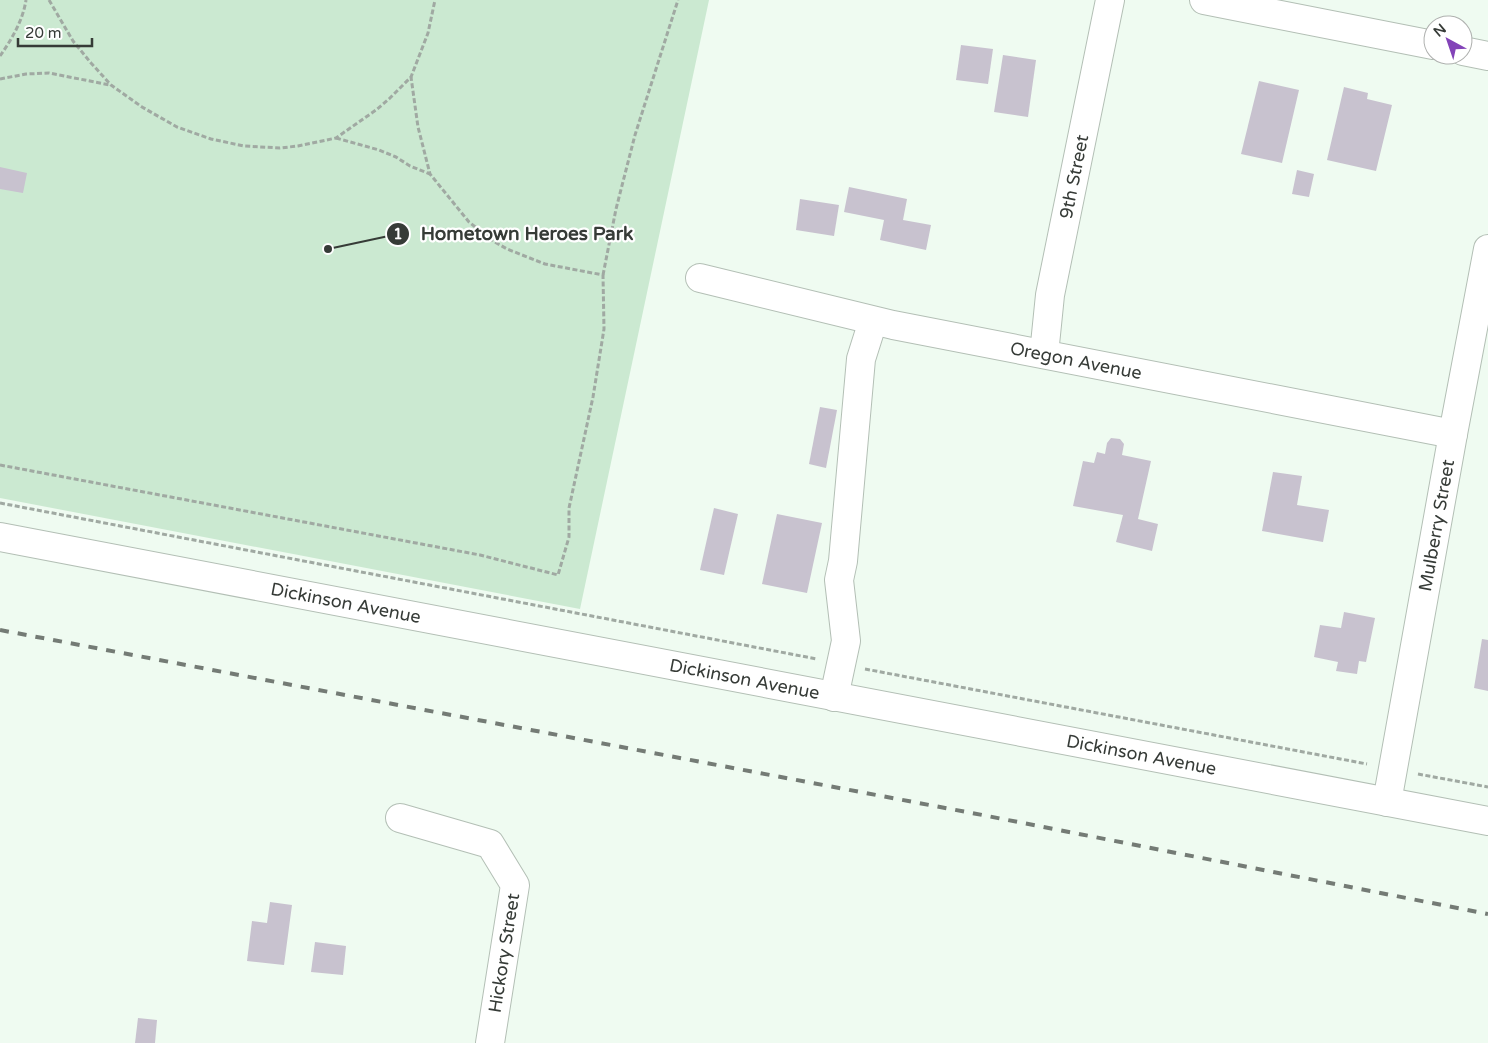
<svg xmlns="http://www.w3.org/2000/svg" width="1488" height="1043" viewBox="0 0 1488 1043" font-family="'Varela Round',sans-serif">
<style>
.park{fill:#cbe9d1}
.building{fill:#c8c2cf}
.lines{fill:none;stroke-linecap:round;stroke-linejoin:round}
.minor-casing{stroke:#b3bfb5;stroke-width:30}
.path{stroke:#a0a9a2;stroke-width:3;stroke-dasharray:5 2.5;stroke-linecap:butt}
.minor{stroke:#fff;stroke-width:28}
.rail{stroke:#747b75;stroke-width:4;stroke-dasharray:9 9;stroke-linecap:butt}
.labels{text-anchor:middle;stroke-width:4.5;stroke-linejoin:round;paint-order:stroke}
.street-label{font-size:18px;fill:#363b37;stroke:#fff}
.leader{fill:none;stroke:#363b37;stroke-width:2}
.callout-dot{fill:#363b37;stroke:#fff;stroke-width:2}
.mark-label{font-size:15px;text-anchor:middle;font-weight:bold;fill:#fff}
.callout-label{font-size:19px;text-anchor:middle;font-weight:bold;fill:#363b37;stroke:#fff;stroke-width:4.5;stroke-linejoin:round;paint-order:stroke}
</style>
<rect width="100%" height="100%" fill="#effbf1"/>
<polygon class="park" points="0,0 709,0 580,609 0,498"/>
<g class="building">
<polygon points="961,45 993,49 988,84 956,80"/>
<polygon points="1003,55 1036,60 1028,117 994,112"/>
<polygon points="1259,81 1299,90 1282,163 1241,154"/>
<polygon points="1344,87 1368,93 1367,99 1392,105 1376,171 1327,160"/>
<polygon points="0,167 27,173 23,193 0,189"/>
<polygon points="1297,170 1314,174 1309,197 1292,194"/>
<polygon points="849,187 907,199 903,220 931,225 926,250 880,240 884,220 844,212"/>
<polygon points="800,199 839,205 834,236 796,230"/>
<polygon points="820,407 837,410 826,468 809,464"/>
<polygon points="1111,438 1120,439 1124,444 1122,455 1151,461 1138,519 1158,524 1152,551 1116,542 1123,515 1073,506 1083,461 1094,463 1097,452 1105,454 1107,443"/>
<polygon points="1273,472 1302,476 1297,505 1329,510 1323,542 1262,531"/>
<polygon points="714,508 738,514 724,575 700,570"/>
<polygon points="777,514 822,523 807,593 762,584"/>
<polygon points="1344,612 1375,618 1366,662 1359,661 1357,674 1336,671 1338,662 1314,657 1320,625 1341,628"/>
<polygon points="1482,639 1488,640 1488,691 1474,688"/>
<polygon points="270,902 292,905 284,965 247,961 252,921 267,923"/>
<polygon points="315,942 346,946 343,975 311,972"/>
<polygon points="138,1018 157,1020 155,1043 135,1043"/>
</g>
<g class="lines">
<g class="minor-casing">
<g id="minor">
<polyline points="1204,0 1433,45"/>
<polyline points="1463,51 1488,56"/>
<path id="s1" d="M700,278L893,325L1453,434"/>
<path id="s2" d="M1044,354L1050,295L1110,0"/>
<path id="s3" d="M0,537L1488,821"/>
<polyline points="834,697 846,641 839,580 843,561 861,359 873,321"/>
<path id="s4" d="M1387,802L1453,434L1488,249"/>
<polyline points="400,818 490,844 515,885 490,1043"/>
</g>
</g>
<g class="path">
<polyline points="49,0 73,41 91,63 111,85 142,107 177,127 211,139 244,146 280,148 298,146 336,138 376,110 389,99 411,77 428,33 435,0"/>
<path d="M0,56C12,39 23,20 26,0"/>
<polyline points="0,79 26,74 49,73 110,85"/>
<polyline points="336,138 379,150 396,157 410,166 430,174"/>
<polyline points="603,275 616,209 635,135 678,0"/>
<polyline points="0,465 480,555 558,575 569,537 569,508 593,397 604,329 603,275 545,264 507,249 493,241 469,222 430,174 418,127 411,77"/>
<polyline points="0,503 817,659"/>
<polyline points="865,669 1367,764"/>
<polyline points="1418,774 1488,787"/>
</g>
<use href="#minor" class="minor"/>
<polyline class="rail" points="0,630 972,813 1488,914"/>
</g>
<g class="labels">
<g class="street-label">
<text dy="6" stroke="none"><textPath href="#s2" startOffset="180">9th Street</textPath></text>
<text dy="6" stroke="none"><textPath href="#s1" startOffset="385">Oregon Avenue</textPath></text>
<text dy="6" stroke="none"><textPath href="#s4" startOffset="281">Mulberry Street</textPath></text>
<text dy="6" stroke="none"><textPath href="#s3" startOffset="352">Dickinson Avenue</textPath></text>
<text dy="6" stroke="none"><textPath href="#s3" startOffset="758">Dickinson Avenue</textPath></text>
<text dy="6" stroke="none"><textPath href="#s3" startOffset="1162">Dickinson Avenue</textPath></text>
<text transform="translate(504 953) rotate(-81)" y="6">Hickory Street</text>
</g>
</g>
<path class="leader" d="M328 249L398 234"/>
<g class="callout-dot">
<circle cx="328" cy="249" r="5"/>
<circle cx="398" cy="234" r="12"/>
</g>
<g class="mark-label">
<text x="398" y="239">1</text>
</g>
<g class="callout-label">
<text x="527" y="240">Hometown Heroes Park</text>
</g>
<g transform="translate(1448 40) rotate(320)"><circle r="24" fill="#ffffff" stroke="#afb1af"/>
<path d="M0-4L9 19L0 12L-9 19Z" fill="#8343b8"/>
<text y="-8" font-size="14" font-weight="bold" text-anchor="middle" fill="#363b37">N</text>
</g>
<path d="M18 38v8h74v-8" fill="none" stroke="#363b37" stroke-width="2.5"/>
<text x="25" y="38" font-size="15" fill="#363b37" stroke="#ffffff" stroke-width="4" paint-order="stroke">20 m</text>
</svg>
